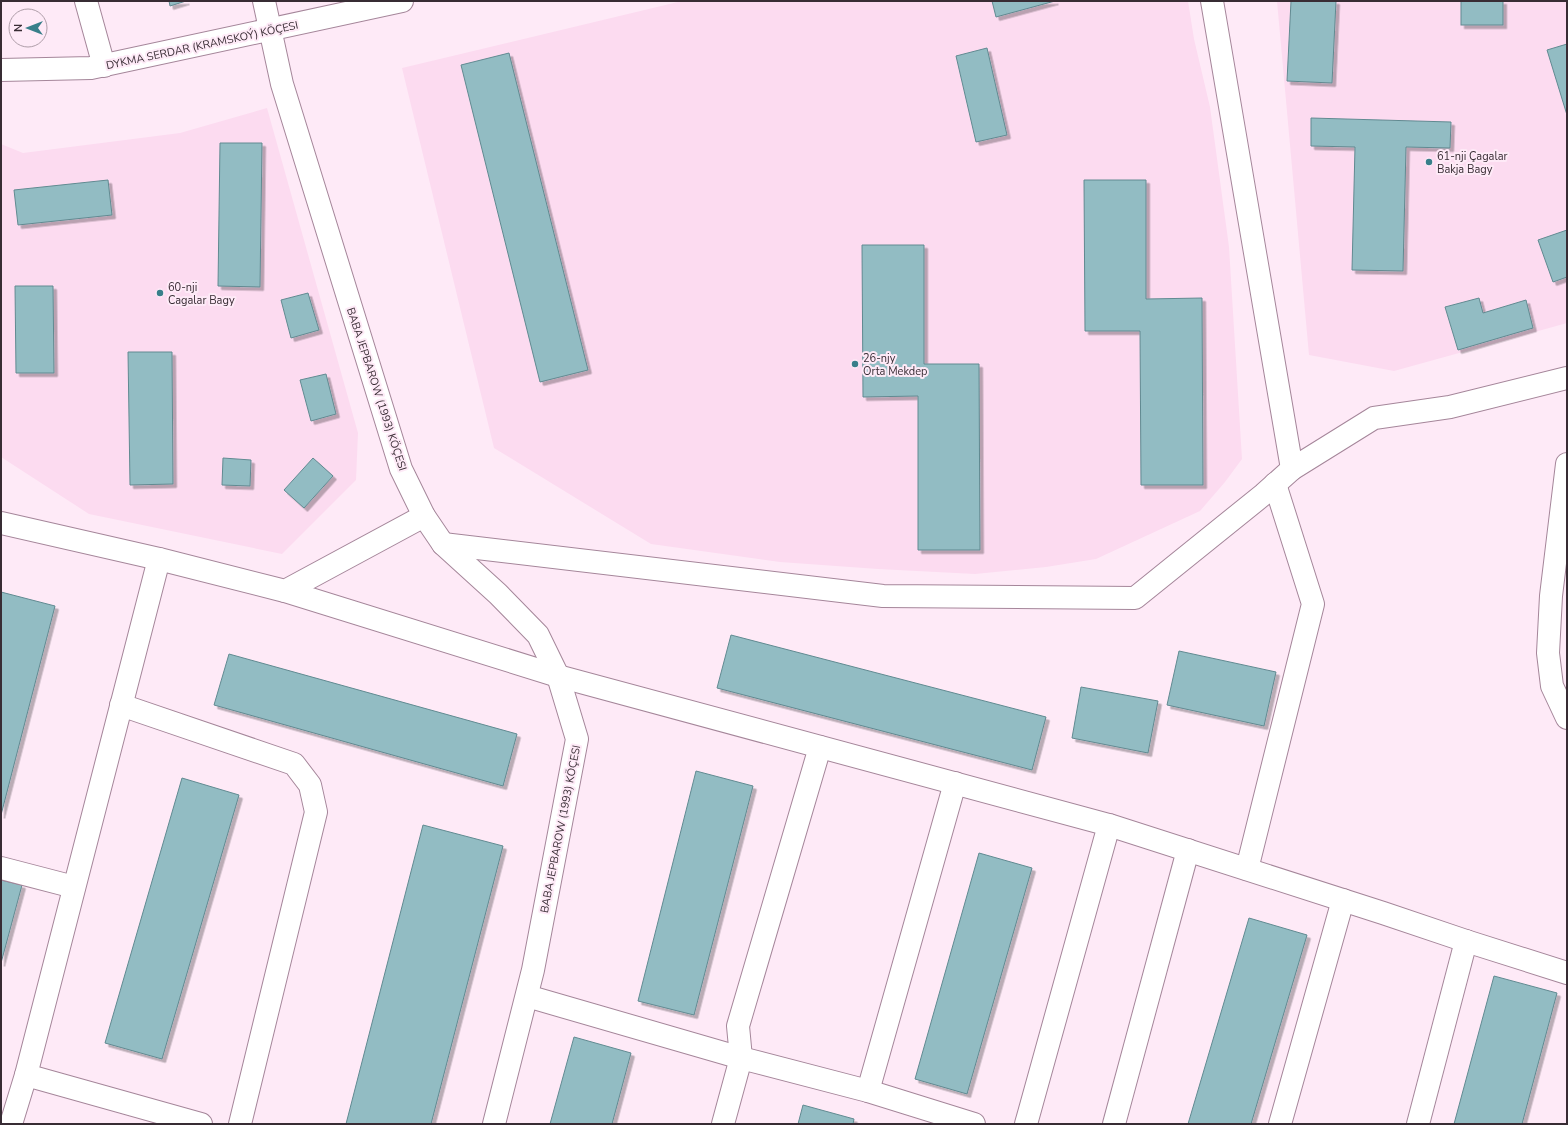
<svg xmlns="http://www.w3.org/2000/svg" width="1568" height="1125" viewBox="0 0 1568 1125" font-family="'Nunito Sans',sans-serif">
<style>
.built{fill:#fcdbf0}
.building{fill:#92bcc3;stroke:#618a91;filter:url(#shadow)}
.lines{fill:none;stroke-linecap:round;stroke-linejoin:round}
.minor-casing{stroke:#a5869a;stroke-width:24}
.minor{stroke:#fff;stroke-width:22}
.poi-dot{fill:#387f8a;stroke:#feeaf7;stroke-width:1.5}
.labels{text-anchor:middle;stroke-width:4;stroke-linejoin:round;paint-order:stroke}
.street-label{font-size:11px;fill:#382c34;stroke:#feeaf7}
.poi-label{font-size:11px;fill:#382c34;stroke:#feeaf7;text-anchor:start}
</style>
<defs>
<filter id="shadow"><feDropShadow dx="3.5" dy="3.5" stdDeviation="0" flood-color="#0004"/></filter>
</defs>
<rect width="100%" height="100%" fill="#feeaf7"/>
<g class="built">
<polygon points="682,1 1188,1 1194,39 1210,107 1229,247 1242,459 1225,482 1200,511 1096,559 1046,567 975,574 878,569 780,562 651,544 494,448 402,68"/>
<polygon points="1277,1 1567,1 1567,323 1394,371 1309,355"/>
<polygon points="267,108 358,433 356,480 282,554 89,514 1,457 1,144 23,153 180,133"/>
</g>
<g class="building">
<polygon points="169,1 186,1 170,6"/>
<polygon points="992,1 1055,1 996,17"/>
<polygon points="1291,1 1336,1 1332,83 1287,81"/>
<rect x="1461" y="1" width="42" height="24"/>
<polygon points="1567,44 1567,115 1547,50"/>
<polygon points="987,48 1007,135 976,142 956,56"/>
<polygon points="509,53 588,370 540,382 461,65"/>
<polygon points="1311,118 1451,122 1450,148 1406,147 1403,271 1352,270 1355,147 1311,146"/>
<polygon points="220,143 262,143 260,287 218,286"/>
<polygon points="108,180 112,215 18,225 14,190"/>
<polygon points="1084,180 1146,180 1146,299 1202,298 1203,485 1141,485 1140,331 1085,331"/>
<polygon points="1567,230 1567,277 1553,282 1538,240"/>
<polygon points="862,245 924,245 924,364 979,364 980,550 918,550 918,396 863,397"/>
<polygon points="15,286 53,286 54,373 16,373"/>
<polygon points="308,293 319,330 291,338 281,300"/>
<polygon points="1479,298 1483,313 1526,300 1533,328 1458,350 1445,307"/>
<polygon points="128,352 172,352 173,484 130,485"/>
<polygon points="326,374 336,414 311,421 300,380"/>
<polygon points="223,458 251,460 250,486 222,485"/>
<polygon points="313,458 333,476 304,508 284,490"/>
<polygon points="1,592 55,606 1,815"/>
<polygon points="731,635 1046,717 1032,770 717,688"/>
<polygon points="1179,651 1276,672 1264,726 1167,705"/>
<polygon points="229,654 517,734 503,786 214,705"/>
<polygon points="1081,687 1158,701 1148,753 1072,738"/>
<polygon points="696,771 753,786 694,1015 638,1001"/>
<polygon points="182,778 239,795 162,1059 105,1043"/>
<polygon points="423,825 503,846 431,1124 346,1124"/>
<polygon points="979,853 1032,868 967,1094 915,1079"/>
<polygon points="1,880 22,885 1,963"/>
<polygon points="1249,918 1307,935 1251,1124 1188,1124"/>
<polygon points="1494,976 1557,993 1522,1124 1454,1124"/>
<polygon points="574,1037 631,1053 612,1124 550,1124"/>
<polygon points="803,1105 854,1119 853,1124 798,1124"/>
</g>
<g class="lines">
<g class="minor-casing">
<g id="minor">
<polyline points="86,1 104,66"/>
<polyline points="264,1 282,84 401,469 424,516 443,544 498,594 538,635 558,676 577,739 533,970 494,1124"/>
<polyline points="1212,1 1292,469"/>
<polyline points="1,70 91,68 402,1"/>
<polyline points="1567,464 1551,596 1548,653 1552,686 1567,718"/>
<polyline points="1,523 159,559 285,591 424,516"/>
<polyline points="443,544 883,596 1135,598 1264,494 1292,469 1374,418 1450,407 1567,378"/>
<polyline points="285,591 558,676 1109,825 1383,913 1466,941 1567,973"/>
<polyline points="121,705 294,764 310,785 316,812 240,1124"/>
<polyline points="1,868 74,887"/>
<polyline points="1247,869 1313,604 1275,484"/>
<polyline points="527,996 741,1058 868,1091 974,1124"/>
<polyline points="26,1075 201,1124"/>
<polyline points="868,1091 955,783"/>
<polyline points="11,1124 26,1075 159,559"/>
<polyline points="723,1124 741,1058 738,1026 820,747"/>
<polyline points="1026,1124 1109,825"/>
<polyline points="1114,1124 1188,850"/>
<polyline points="1280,1124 1343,900"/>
<polyline points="1418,1124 1466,941"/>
</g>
</g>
<use href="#minor" class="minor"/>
</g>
<g class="poi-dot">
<circle cx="1429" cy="162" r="4"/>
<circle cx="160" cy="293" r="4"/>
<circle cx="855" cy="364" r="4"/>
</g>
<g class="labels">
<g class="street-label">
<text transform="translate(202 45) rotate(-12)" y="4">DYKMA SERDAR (KRAMSKOÝ) KÖÇESI</text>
<text transform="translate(377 389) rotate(72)" y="4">BABA JEPBAROW (1993) KÖÇESI</text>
<text transform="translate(560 829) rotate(-79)" y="4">BABA JEPBAROW (1993) KÖÇESI</text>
</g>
<g class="poi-label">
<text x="1437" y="160">61-nji Çagalar<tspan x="1437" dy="13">Bakja Bagy</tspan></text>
<text x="168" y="291">60-nji<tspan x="168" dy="13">Cagalar Bagy</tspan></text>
<text x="863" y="362">26-njy<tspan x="863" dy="13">Orta Mekdep</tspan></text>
</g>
</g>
<rect width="1568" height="1125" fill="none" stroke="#382c34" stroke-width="4"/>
<g transform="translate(28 28) rotate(270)"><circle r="19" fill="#feeaf7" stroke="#af9ea9"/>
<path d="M0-3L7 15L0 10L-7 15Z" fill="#387f8a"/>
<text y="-6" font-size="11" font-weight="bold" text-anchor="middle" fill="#382c34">N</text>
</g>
</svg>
